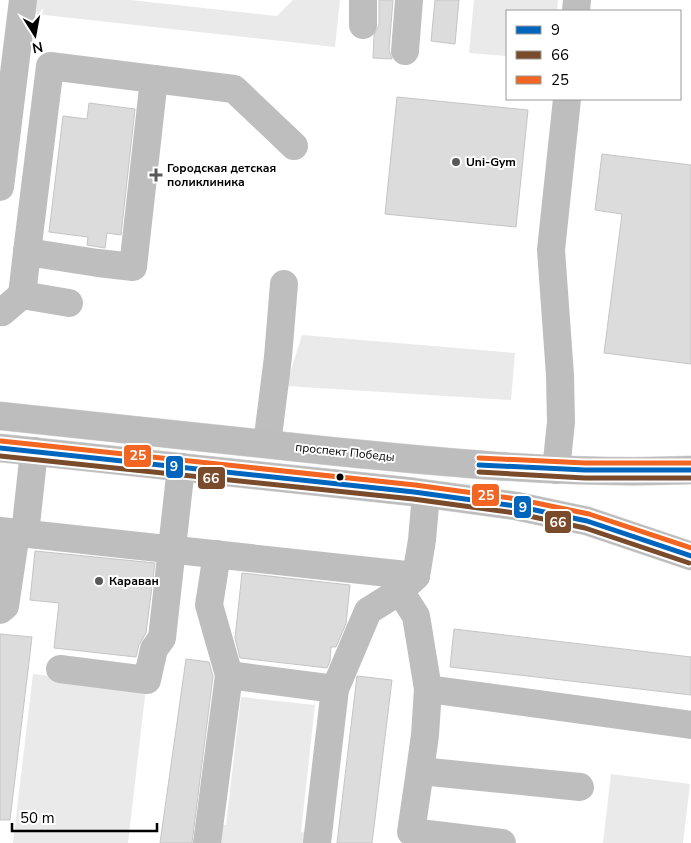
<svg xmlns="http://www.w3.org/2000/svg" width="691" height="843" viewBox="0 0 691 843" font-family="'Nunito Sans',sans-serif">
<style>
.green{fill:#eaeaea}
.building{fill:#dcdcdc;stroke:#c5c5c5}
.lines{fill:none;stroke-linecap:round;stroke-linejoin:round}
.major-casing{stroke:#dbdbdb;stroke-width:29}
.minor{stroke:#bebebe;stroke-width:28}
.major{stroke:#bdbdbd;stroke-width:28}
.bus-1-casing{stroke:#fff;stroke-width:9}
.bus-2-casing{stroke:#fff;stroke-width:9}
.bus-3-casing{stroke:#fff;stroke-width:9}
.bus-1{stroke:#0065bd;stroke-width:5}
.bus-2{stroke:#7a4b2a;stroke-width:5}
.bus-3{stroke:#f26522;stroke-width:5}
.poi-dot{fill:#595959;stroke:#fff;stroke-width:2}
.bus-dot{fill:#000;stroke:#fff;stroke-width:2}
.labels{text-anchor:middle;stroke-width:4;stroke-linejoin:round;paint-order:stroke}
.poi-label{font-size:12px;font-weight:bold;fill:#000;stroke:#fff;text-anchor:start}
.street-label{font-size:12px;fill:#000;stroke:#fff}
.line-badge{stroke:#fff;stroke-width:2}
.badge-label{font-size:14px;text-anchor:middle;font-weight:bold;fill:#fff}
</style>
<rect width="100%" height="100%" fill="#fff"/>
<g class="green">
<polygon points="36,0 131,0 277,16 293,0 340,0 335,47 35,14"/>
<polygon points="474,0 558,0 557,11 507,11 507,56 469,53"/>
<polygon points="302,335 515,353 511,400 286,386"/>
<polygon points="33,674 146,687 128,843 13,843"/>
<polygon points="241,697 315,705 301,832 312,834 311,843 214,843 216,824 226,825"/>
<polygon points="611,774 690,784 683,843 603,843"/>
</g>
<g class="building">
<polygon points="379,0 393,0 389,50 392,59 373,58 374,35 379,25"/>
<polygon points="435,0 459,0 455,44 431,41"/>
<polygon points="397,97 528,110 516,227 385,214"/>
<polygon points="89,103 135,109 121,235 107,233 105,248 87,245 88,237 49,232 63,116 87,119"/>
<polygon points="602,154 691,165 691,364 604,353 622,214 595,210"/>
<polygon points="35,551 155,563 146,633 139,645 136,657 54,648 59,603 30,600"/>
<polygon points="242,573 350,585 346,624 336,647 331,647 330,661 327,668 240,658 235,638"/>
<polygon points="454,629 691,657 691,695 450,667"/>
<polygon points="0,634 32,637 10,820 0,820"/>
<polygon points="186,659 209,662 213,676 192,843 160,843"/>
<polygon points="357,676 392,680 372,843 337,843"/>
</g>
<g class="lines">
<g class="major-casing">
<g id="major">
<path d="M0,416C110,427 220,439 330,451C450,463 570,475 691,470"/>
<polyline points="0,448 414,492 516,506 587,521 691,556"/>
</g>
</g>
<g class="minor">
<polyline points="576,11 577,0"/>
<polyline points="363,25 363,0"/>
<polyline points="405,51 409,0"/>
<polyline points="0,187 23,0"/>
<polyline points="27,252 50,66 234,89 294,146"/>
<polyline points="69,303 22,295 27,252 98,263 133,267 154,79"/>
<polyline points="0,311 2,312 22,295"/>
<polyline points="267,444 278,357 284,284"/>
<polyline points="556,470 561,422 560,375 551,250 567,99"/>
<polyline points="0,531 416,576"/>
<polyline points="25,534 34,451"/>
<polyline points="217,554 209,605 229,675"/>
<polyline points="400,591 416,616 428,689 691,725"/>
<polyline points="0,610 5,606 16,533"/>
<polyline points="60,669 147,680 154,649 162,638 181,467"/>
<polyline points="428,689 425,735 420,771 580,787"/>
<polyline points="420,771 411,832 502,843"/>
<polyline points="207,843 229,675 335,689"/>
<polyline points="317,843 335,689 368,611 400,591 416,576 422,540 426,494"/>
</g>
<use href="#major" class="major"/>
<g class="bus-1-casing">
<g id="bus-1">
<polyline points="0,448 414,492 516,506 587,521 691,556"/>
<polyline points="479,465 585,470 691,470"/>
</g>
</g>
<g class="bus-2-casing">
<g id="bus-2">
<polyline points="0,456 413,499 515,513 585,528 689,563"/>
<polyline points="479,472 585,478 691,478"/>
</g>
</g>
<g class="bus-3-casing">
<g id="bus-3">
<polyline points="1,441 415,485 517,499 589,514 691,548"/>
<polyline points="479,458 585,463 691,463"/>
</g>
</g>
<use href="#bus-1" class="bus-1"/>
<use href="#bus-2" class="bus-2"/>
<use href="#bus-3" class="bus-3"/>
</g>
<g class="poi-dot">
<circle cx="456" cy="162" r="5"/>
<path d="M153.5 167.5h5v5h5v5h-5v5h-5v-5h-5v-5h5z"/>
<circle cx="99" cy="581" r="5"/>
</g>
<circle class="bus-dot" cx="340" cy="477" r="4.5"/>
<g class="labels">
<g class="poi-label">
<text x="466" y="166">Uni-Gym</text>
<text x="167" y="172">Городская детская<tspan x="167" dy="14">поликлиника</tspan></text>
<text x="109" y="585">Караван</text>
</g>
<g class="street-label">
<text transform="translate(345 452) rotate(6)" y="4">проспект Победы</text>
</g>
</g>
<g class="line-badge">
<rect x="123" y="444" width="29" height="24" rx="5" fill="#f26522"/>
<rect x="165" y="455" width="19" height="24" rx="5" fill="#0065bd"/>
<rect x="197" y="466" width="29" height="24" rx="5" fill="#7a4b2a"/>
<rect x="471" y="483" width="29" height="24" rx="5" fill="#f26522"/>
<rect x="513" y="495" width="19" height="24" rx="5" fill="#0065bd"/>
<rect x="544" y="510" width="28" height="24" rx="5" fill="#7a4b2a"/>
</g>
<g class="badge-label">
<text x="138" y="460">25</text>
<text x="174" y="471">9</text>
<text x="211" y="483">66</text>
<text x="486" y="500">25</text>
<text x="523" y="512">9</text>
<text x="558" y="527">66</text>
</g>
<rect x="506" y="10" width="175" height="90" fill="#ffffff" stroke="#999999"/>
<rect x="516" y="26" width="25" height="8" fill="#0065bd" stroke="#999999"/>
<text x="551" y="35" font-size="15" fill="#000000">9</text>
<rect x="516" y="51" width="25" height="8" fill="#7a4b2a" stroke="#999999"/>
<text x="551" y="60" font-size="15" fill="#000000">66</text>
<rect x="516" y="76" width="25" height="8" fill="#f26522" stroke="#999999"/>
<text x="551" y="85" font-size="15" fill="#000000">25</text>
<g transform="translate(35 35) rotate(169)" stroke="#ffffff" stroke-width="4" paint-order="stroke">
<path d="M0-4L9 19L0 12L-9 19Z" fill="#000000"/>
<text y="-8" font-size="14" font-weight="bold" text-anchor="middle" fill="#000000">N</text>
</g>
<path d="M12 823v8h145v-8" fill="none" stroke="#000000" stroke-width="2.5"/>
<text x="20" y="823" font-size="15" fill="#000000" stroke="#ffffff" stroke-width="4" paint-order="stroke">50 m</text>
</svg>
